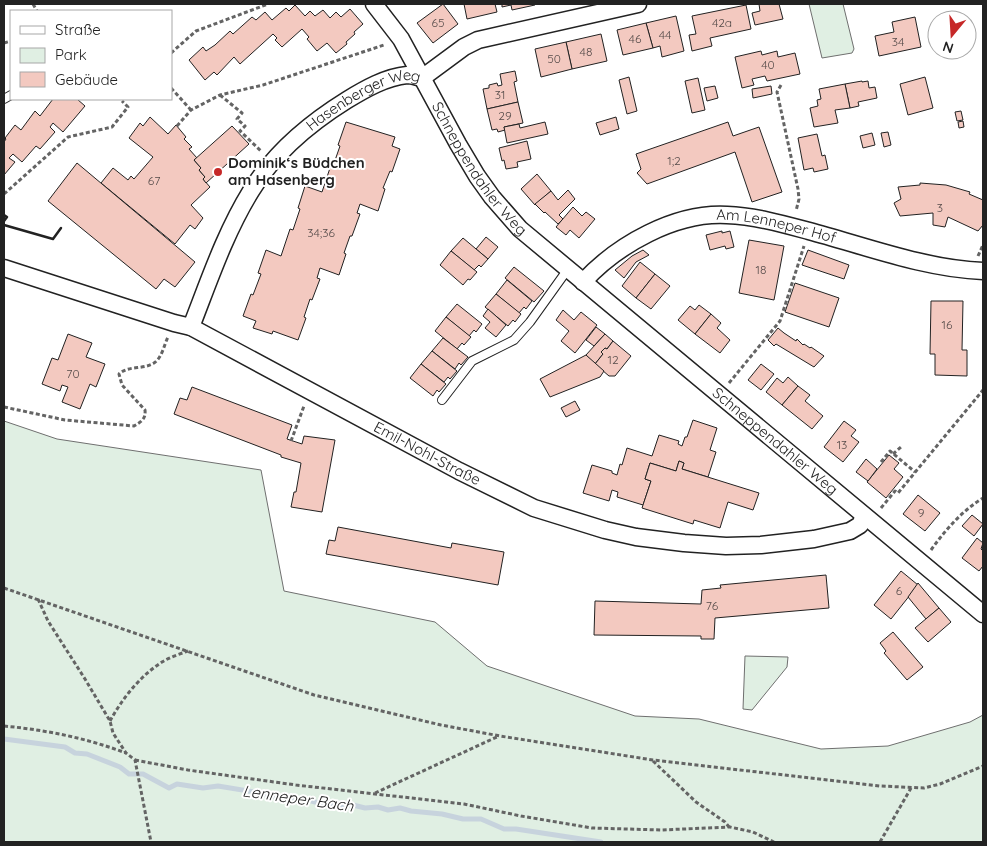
<svg xmlns="http://www.w3.org/2000/svg" width="987" height="846" viewBox="0 0 987 846" font-family="Quicksand,sans-serif">
<style>
.green{fill:#e0efe3;stroke:#6f6f6f}
.lines{fill:none;stroke-linecap:round;stroke-linejoin:round}
.stream{stroke:#c7d3dd;stroke-width:5}
.building{fill:#f3c9c0;stroke:#222}
.lane-casing{stroke:#222;stroke-width:10}
.street-casing{stroke:#222;stroke-width:19}
.path{stroke:#646464;stroke-width:3;stroke-dasharray:4 2.5;stroke-linecap:butt}
.lane{stroke:#fff;stroke-width:8}
.street{stroke:#fff;stroke-width:16}
.wall{stroke:#222;stroke-width:2.5}
.poi-dot{fill:#c62828;stroke:#fff;stroke-width:2}
.labels{text-anchor:middle;stroke-width:4;stroke-linejoin:round;paint-order:stroke}
.number-label{font-size:12px;fill:#564c4a}
.street-label{font-size:15px;fill:#222;stroke:#fff}
.poi-label{font-size:15px;font-weight:bold;fill:#222;stroke:#fff;text-anchor:start}
.water-label{font-size:16px;font-style:italic;fill:#222;stroke:#fff}
</style>
<rect width="100%" height="100%" fill="#fff"/>
<g class="green">
<polygon points="809,4 843,4 854,49 852,53 822,58"/>
<polygon points="4,421 57,439 261,470 284,591 435,622 487,666 635,716 699,719 821,749 888,746 970,722 983,715 983,842 4,842"/>
<polygon points="745,656 788,657 787,667 752,710 743,709"/>
</g>
<g class="lines">
<polyline class="stream" points="4,739 65,747 75,753 87,754 120,767 129,774 143,774 169,788 177,784 203,788 218,786 260,793 277,797 290,796 297,800 304,799 319,803 329,803 340,806 353,805 365,808 378,807 388,810 400,808 411,811 442,814 463,819 481,819 504,829 516,829 601,842"/>
</g>
<g class="building">
<polygon points="443,4 458,24 433,43 417,23"/>
<polygon points="464,4 495,4 497,12 467,19"/>
<polygon points="502,4 535,4 535,5 512,10 511,5 502,7"/>
<polygon points="759,4 779,4 783,19 755,25 752,13 760,11"/>
<polygon points="295,5 305,16 310,11 315,16 323,10 330,18 336,12 341,17 350,9 363,24 354,32 355,34 346,42 347,44 336,53 327,43 317,51 307,39 309,37 302,29 282,47 275,40 277,38 273,34 240,64 234,57 217,75 214,72 205,80 189,60 203,47 206,51 215,45 230,31 233,34 252,17 256,20 265,12 272,20 286,8 289,11"/>
<polygon points="746,5 751,29 710,38 712,46 692,51 689,35 696,34 692,16"/>
<polygon points="676,16 684,51 662,57 660,46 653,48 646,23"/>
<polygon points="915,17 921,47 879,56 875,36 894,32 892,22"/>
<polygon points="646,23 653,48 623,55 617,30"/>
<polygon points="601,34 607,61 572,69 566,42"/>
<polygon points="566,42 572,69 541,77 535,49"/>
<polygon points="761,51 762,55 777,51 778,57 795,53 800,74 767,81 765,76 752,79 754,85 742,88 735,57"/>
<polygon points="515,71 517,81 514,82 518,102 487,109 483,89 489,88 489,85 497,83 498,86 502,85 500,74"/>
<polygon points="629,77 637,111 627,114 619,80"/>
<polygon points="925,77 933,108 908,115 900,84"/>
<polygon points="698,78 705,110 692,113 685,81"/>
<polygon points="862,81 862,82 868,81 869,88 875,87 877,98 858,102 859,106 850,108 845,84"/>
<polygon points="845,84 850,108 835,110 838,123 814,127 810,108 818,106 817,100 821,99 819,89"/>
<polygon points="715,86 718,98 707,101 704,88"/>
<polygon points="771,86 772,94 753,98 752,89"/>
<polygon points="53,99 77,99 85,106 63,132 53,123 50,127 55,132 40,149 36,146 22,162 13,154 9,158 15,162 4,175 4,142 6,139 5,138 15,125 21,130 35,111 40,116"/>
<polygon points="518,102 523,123 504,127 505,130 498,132 497,129 492,130 487,109"/>
<polygon points="961,111 963,120 957,121 955,112"/>
<polygon points="150,117 168,134 176,125 186,137 184,139 192,147 189,149 197,158 194,160 201,168 199,170 205,177 203,179 210,187 191,205 203,218 195,229 190,225 175,244 101,183 113,168 128,180 131,176 134,179 153,157 129,138 140,123 143,126"/>
<polygon points="616,117 619,129 600,135 596,123"/>
<polygon points="963,121 964,127 959,128 958,122"/>
<polygon points="346,122 395,137 392,146 400,149 392,172 390,171 383,188 385,189 378,211 360,204 357,213 360,214 352,236 350,236 344,253 346,254 339,275 320,268 317,278 320,279 312,300 310,299 304,317 306,318 298,340 273,331 272,334 253,328 256,321 243,316 251,294 253,295 261,274 258,273 266,250 281,256 290,229 293,230 300,209 298,208 305,186 322,192 331,165 333,166 340,146 338,145"/>
<polygon points="545,122 548,134 507,143 504,127 519,124 520,128"/>
<polygon points="728,122 733,136 759,127 782,192 752,202 735,152 647,184 637,173 641,169 636,154"/>
<polygon points="232,126 249,144 206,183 203,179 205,177 199,170 201,168 194,160"/>
<polygon points="888,132 891,145 884,147 881,133"/>
<polygon points="872,133 875,145 863,148 860,136"/>
<polygon points="817,134 822,156 825,155 828,169 814,172 813,168 804,170 798,138"/>
<polygon points="527,141 531,159 517,162 518,167 506,169 504,160 502,161 499,148"/>
<polygon points="77,163 195,262 175,287 164,279 156,289 48,201"/>
<polygon points="537,174 551,191 535,205 521,189"/>
<polygon points="920,183 946,185 970,192 969,194 983,200 983,225 978,231 948,217 945,227 933,225 933,213 900,216 894,203 901,199 898,187 920,185"/>
<polygon points="568,190 575,199 559,215 563,219 558,224 545,212 544,213 535,204 551,191 558,200"/>
<polygon points="573,207 582,216 586,212 595,219 579,238 570,230 566,235 556,227"/>
<polygon points="722,231 722,233 730,231 734,247 726,249 725,246 710,250 706,235"/>
<polygon points="486,237 498,247 488,259 476,249"/>
<polygon points="463,238 488,259 481,267 479,265 474,270 451,251"/>
<polygon points="749,240 784,246 774,300 739,293"/>
<polygon points="643,250 649,255 636,262 624,278 615,270 632,256"/>
<polygon points="808,250 849,265 844,279 802,265"/>
<polygon points="451,251 477,272 470,280 468,279 463,285 440,265"/>
<polygon points="640,262 655,274 636,298 622,286"/>
<polygon points="514,267 544,291 534,302 505,278"/>
<polygon points="655,274 670,286 651,309 636,298"/>
<polygon points="507,280 532,301 526,309 524,307 519,313 496,294"/>
<polygon points="795,283 839,298 829,327 785,312"/>
<polygon points="496,294 521,314 515,322 513,320 508,326 485,307"/>
<polygon points="931,301 963,301 962,350 967,350 967,376 935,375 935,354 930,354"/>
<polygon points="457,304 482,324 476,332 474,330 469,336 446,317"/>
<polygon points="699,305 711,314 695,334 678,320 690,306 695,310"/>
<polygon points="488,309 506,325 496,337 485,328 490,322 483,316"/>
<polygon points="563,310 574,320 581,312 597,325 575,353 561,341 569,331 556,320"/>
<polygon points="711,314 721,323 717,328 730,340 720,353 695,334"/>
<polygon points="446,317 471,337 464,345 462,343 457,349 435,331"/>
<polygon points="596,327 605,334 594,346 586,340"/>
<polygon points="778,328 784,333 796,341 797,339 803,345 804,344 810,348 811,347 824,356 814,367 776,344 774,346 768,340"/>
<polygon points="68,334 92,343 86,357 105,364 96,387 90,384 80,409 62,402 68,387 62,385 60,391 42,384 52,358 58,360"/>
<polygon points="605,334 613,341 607,349 605,348 601,352 603,354 595,364 586,355"/>
<polygon points="443,338 468,357 461,365 459,363 455,369 432,351"/>
<polygon points="613,341 631,356 615,376 609,376 595,364 603,354 601,352 605,348 607,349"/>
<polygon points="432,351 457,371 450,379 448,377 444,382 421,364"/>
<polygon points="586,355 604,371 600,377 550,397 540,379"/>
<polygon points="421,364 446,384 439,392 437,390 433,396 410,378"/>
<polygon points="761,364 774,374 761,390 748,380"/>
<polygon points="788,377 798,386 782,405 766,392 777,378 783,383"/>
<polygon points="798,386 810,395 805,401 823,416 812,429 782,405"/>
<polygon points="192,387 292,425 287,439 302,444 304,436 335,440 322,512 291,507 294,492 296,492 301,463 281,457 281,455 174,414 180,398 187,400"/>
<polygon points="575,401 580,410 566,417 561,408"/>
<polygon points="693,420 717,428 710,450 716,452 708,477 682,469 684,463 679,461 676,471 650,463 645,479 651,481 643,505 617,497 618,492 612,490 609,501 583,493 592,465 612,471 612,473 617,475 620,464 622,465 627,448 652,456 659,435 679,441 678,444 682,446 685,437 687,437"/>
<polygon points="844,421 856,430 851,436 859,442 843,462 824,447"/>
<polygon points="889,455 899,463 894,469 903,477 886,498 867,482"/>
<polygon points="866,459 877,469 868,481 856,472"/>
<polygon points="679,461 684,463 682,469 759,493 753,510 728,502 720,528 694,520 693,524 642,508 651,481 645,479 650,463 676,471"/>
<polygon points="918,495 940,513 925,531 903,514"/>
<polygon points="972,515 983,524 974,536 962,526"/>
<polygon points="338,527 451,548 452,543 504,552 498,585 326,554 329,540 335,541"/>
<polygon points="977,538 983,543 981,549 983,551 983,566 979,571 962,558"/>
<polygon points="901,571 918,585 891,619 874,605"/>
<polygon points="826,575 829,608 715,618 714,639 701,639 701,636 594,635 595,601 701,604 702,590 721,588 720,585"/>
<polygon points="918,583 939,608 926,619 908,597"/>
<polygon points="939,608 951,622 928,642 915,628"/>
<polygon points="893,632 923,667 907,680 884,653 886,651 880,643"/>
</g>
<g class="lines">
<g class="lane-casing">
<g id="lane">
<polyline points="4,99 11,95"/>
<polyline points="442,400 472,361 514,340 530,322 568,269"/>
</g>
</g>
<g class="street-casing">
<g id="street">
<path id="s1" d="M374,4L401,39L458,144L477,176L492,197L520,229L983,614"/>
<path id="s2" d="M4,268L174,323L191,327L459,471L534,508L605,530L636,537L684,543L726,546L761,545L814,539L850,531L860,525L864,516"/>
<path id="s3" d="M583,282C617,245 675,212 727,215C755,216 783,224 809,231C865,246 926,269 983,271"/>
<path id="s4" d="M191,327C209,281 225,233 251,191C274,153 310,123 347,100C365,89 386,77 407,75C412,75 417,77 422,78L464,47L478,40L638,4"/>
</g>
</g>
<g class="path">
<polyline points="33,4 37,11"/>
<polyline points="4,43 11,41"/>
<polyline points="171,53 196,31 268,4"/>
<polyline points="781,85 777,92 798,189 799,199 796,211"/>
<polyline points="171,88 191,110"/>
<polyline points="220,95 242,113 237,119 245,126 240,131 262,152"/>
<polyline points="177,126 191,110 220,95 263,85 384,45"/>
<polyline points="4,194 68,137 112,127 128,107 122,101"/>
<polyline points="978,256 983,245"/>
<polyline points="729,383 780,321 804,246"/>
<path d="M4,407L65,420L134,426C141,422 146,419 145,410L122,385L119,374C129,365 143,370 154,363C162,358 164,345 168,337"/>
<polyline points="291,441 304,406"/>
<polyline points="893,454 901,447"/>
<polyline points="881,462 890,451 915,472"/>
<polyline points="881,508 895,491 898,493 983,390"/>
<path d="M931,550C946,529 962,511 983,498"/>
<polyline points="4,588 314,695 441,725 500,736 653,760 880,786 924,788 940,784 983,766"/>
<polyline points="38,599 48,621 85,679 110,721 113,733 126,753 135,760 151,842"/>
<path d="M110,721C122,699 140,676 162,662C170,657 180,654 188,651"/>
<path d="M4,726C46,730 86,738 126,753"/>
<polyline points="135,760 188,770 296,785 464,804 521,816 592,828 661,830 730,827 753,832 774,842"/>
<polyline points="653,761 696,802 725,822 729,827"/>
<polyline points="375,793 499,736"/>
<polyline points="880,842 911,788"/>
</g>
<use href="#lane" class="lane"/>
<use href="#street" class="street"/>
<g class="wall">
<polyline points="4,215 7,217 4,221"/>
<polyline points="4,225 53,239 61,228"/>
</g>
</g>
<circle class="poi-dot" cx="218" cy="172" r="5"/>
<g class="labels">
<g class="number-label">
<text x="438" y="27">65</text>
<text x="722" y="27">42a</text>
<text x="665" y="39">44</text>
<text x="635" y="43">46</text>
<text x="898" y="46">34</text>
<text x="586" y="56">48</text>
<text x="554" y="63">50</text>
<text x="768" y="69">40</text>
<text x="500" y="99">31</text>
<text x="505" y="120">29</text>
<text x="674" y="165">1;2</text>
<text x="154" y="185">67</text>
<text x="940" y="212">3</text>
<text x="321" y="237">34;36</text>
<text x="761" y="274">18</text>
<text x="947" y="329">16</text>
<text x="613" y="364">12</text>
<text x="73" y="378">70</text>
<text x="842" y="449">13</text>
<text x="921" y="517">9</text>
<text x="899" y="595">6</text>
<text x="712" y="610">76</text>
</g>
<g class="street-label">
<text dy="5" stroke="none"><textPath href="#s4" startOffset="298">Hasenberger Weg</textPath></text>
<text dy="5" stroke="none"><textPath href="#s1" startOffset="196">Schneppendahler Weg</textPath></text>
<text dy="5" stroke="none"><textPath href="#s3" startOffset="214">Am Lenneper Hof</textPath></text>
<text dy="5" stroke="none"><textPath href="#s1" startOffset="601">Schneppendahler Weg</textPath></text>
<text dy="5" stroke="none"><textPath href="#s2" startOffset="464">Emil-Nohl-Straße</textPath></text>
</g>
<g class="poi-label">
<text x="228" y="168">Dominik‘s Büdchen<tspan x="228" dy="17">am Hasenberg</tspan></text>
</g>
<g class="water-label">
<text transform="translate(298 798) rotate(8)" y="6">Lenneper Bach</text>
</g>
</g>
<rect width="987" height="846" fill="none" stroke="#222222" stroke-width="10"/>
<rect x="10" y="10" width="162" height="90" fill="#ffffff" stroke="#a7a7a7"/>
<rect x="20" y="26" width="25" height="8" fill="#ffffff" stroke="#a7a7a7"/>
<text x="55" y="35" font-size="15" fill="#222222">Straße</text>
<rect x="20" y="48" width="25" height="15" fill="#e0efe3" stroke="#a7a7a7"/>
<text x="55" y="60" font-size="15" fill="#222222">Park</text>
<rect x="20" y="72" width="25" height="15" fill="#f3c9c0" stroke="#a7a7a7"/>
<text x="55" y="85" font-size="15" fill="#222222">Gebäude</text>
<g transform="translate(952 35) rotate(198)"><circle r="24" fill="#ffffff" stroke="#a7a7a7"/>
<path d="M0-4L9 19L0 12L-9 19Z" fill="#c62828"/>
<text y="-8" font-size="14" font-weight="bold" text-anchor="middle" fill="#222222">N</text>
</g>
</svg>
